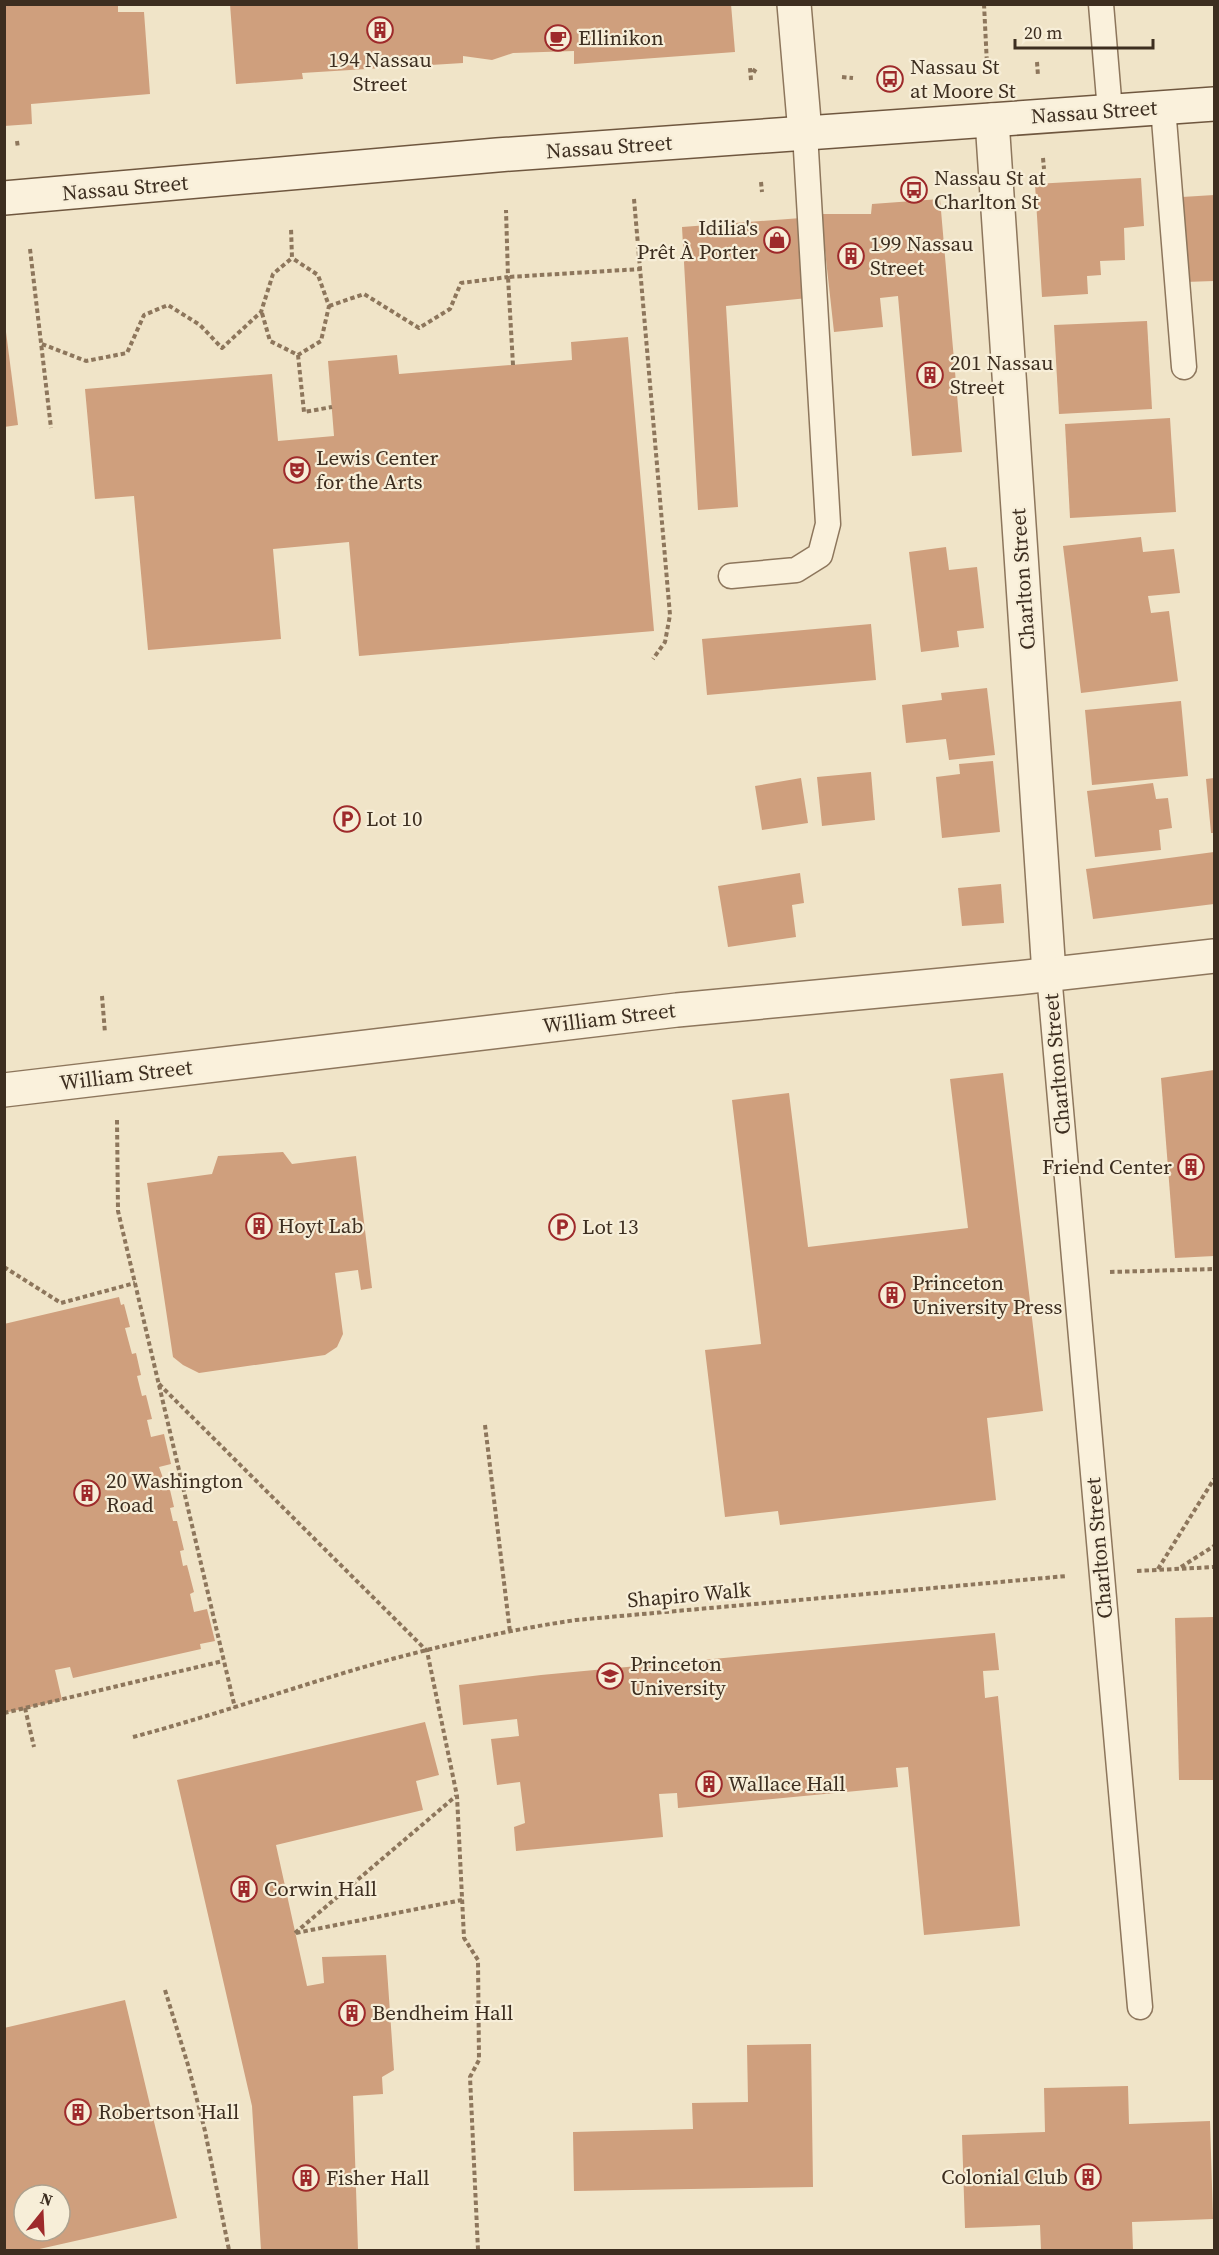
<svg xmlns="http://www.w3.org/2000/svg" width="1219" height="2255" viewBox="0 0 1219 2255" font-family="'Source Serif 4',serif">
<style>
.building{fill:#cf9f7d;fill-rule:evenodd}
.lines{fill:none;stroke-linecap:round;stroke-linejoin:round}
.lane-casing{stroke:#8d765c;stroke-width:27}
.street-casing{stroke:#8d765c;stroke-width:36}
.secondary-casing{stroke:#6f573f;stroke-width:36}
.path{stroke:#8d765c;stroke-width:4;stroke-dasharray:4.5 3;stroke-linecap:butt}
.lane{stroke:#faf1dc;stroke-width:24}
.street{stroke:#faf1dc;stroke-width:33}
.secondary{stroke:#faf1dc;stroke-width:33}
.labels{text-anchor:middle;stroke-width:4.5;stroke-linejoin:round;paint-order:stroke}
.poi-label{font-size:21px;fill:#3d2e20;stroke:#f7eed8;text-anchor:start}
.street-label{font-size:21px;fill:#3d2e20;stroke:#f7eed8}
</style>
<rect width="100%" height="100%" fill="#f0e4c8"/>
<g class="building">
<polygon points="4,4 118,4 118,12 144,12 150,94 31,104 32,124 4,126"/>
<polygon points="230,4 731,4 735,52 574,64 574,51 513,53 492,60 463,56 463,63 302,73 303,79 236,84"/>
<polygon points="1141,178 1144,226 1124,228 1125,260 1100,261 1101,275 1087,276 1088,294 1042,297 1035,184"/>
<polygon points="1214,195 1214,281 1185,282 1182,197"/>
<polygon points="940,199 962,452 912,456 898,296 880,298 883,327 834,332 821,214 871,214 872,204"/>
<polygon points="801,218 808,298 726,306 738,507 698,510 682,227"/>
<polygon points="1147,321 1152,409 1059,414 1054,325"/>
<polygon points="6,332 18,425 4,427 4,333"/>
<polygon points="628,337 654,631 359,656 349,542 273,549 281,639 148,650 134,496 95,499 85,389 272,374 278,441 334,436 328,361 397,355 399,374 572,360 571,342"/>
<polygon points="1170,418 1176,512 1070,518 1065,424"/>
<polygon points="1141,537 1143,552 1174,549 1180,593 1148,596 1151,613 1169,611 1178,681 1081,693 1063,546"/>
<polygon points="946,547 949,570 977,567 984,628 957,631 959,647 921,652 909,552"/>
<polygon points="871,624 876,680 707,695 702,639"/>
<polygon points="987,688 995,755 949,760 946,739 906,743 902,705 942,700 941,693"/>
<polygon points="1181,701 1188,776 1092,785 1085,710"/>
<polygon points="993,761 1000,832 942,838 936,777 960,774 959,764"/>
<polygon points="871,772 875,820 822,826 817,777"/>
<polygon points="801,778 808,823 762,830 755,786"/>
<polygon points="1214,778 1214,833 1211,833 1206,779"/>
<polygon points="1153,783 1156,799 1168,798 1172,828 1159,830 1161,850 1095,857 1087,791"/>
<polygon points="1214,852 1214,904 1093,919 1086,869"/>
<polygon points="800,873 804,903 792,905 796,937 728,947 718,886"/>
<polygon points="1001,884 1004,923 962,926 958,888"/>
<polygon points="1214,1070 1214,1256 1175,1258 1161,1078"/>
<polygon points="1003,1073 1043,1411 987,1418 996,1500 780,1525 778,1511 725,1517 705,1350 761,1344 732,1100 789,1093 808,1247 968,1228 950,1079"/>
<polygon points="283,1152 292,1164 356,1156 372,1288 361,1290 358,1270 335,1273 343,1334 337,1347 325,1355 199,1373 183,1365 173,1357 147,1183 212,1174 218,1156"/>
<polygon points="119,1297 121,1305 124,1304 130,1327 125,1328 132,1354 136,1353 141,1375 137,1376 142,1396 146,1395 152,1419 147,1420 151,1437 164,1434 171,1464 159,1467 163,1478 167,1477 174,1507 170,1508 173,1521 177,1521 184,1550 180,1551 183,1566 187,1565 194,1592 190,1594 194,1612 207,1609 215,1641 200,1644 201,1649 73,1678 70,1667 55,1670 62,1700 4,1713 4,1324"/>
<polygon points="1214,1617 1214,1780 1179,1780 1175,1618"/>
<polygon points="995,1633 999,1670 983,1671 985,1698 998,1696 1020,1926 924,1935 908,1767 896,1768 898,1787 678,1808 677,1793 659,1794 663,1837 516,1851 514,1827 525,1823 520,1782 497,1785 491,1739 519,1736 517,1719 463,1725 459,1685 541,1675"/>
<polygon points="425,1722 439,1775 416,1781 423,1810 276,1845 307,1986 324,1983 322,1957 386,1955 394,2070 382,2077 383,2094 353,2096 358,2250 261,2250 252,2106 177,1780"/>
<path d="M125,2000L177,2218L35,2250H4V2028ZM24,2195H60V2231H24Z"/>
<polygon points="811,2044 813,2187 574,2191 573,2132 693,2129 692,2103 748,2102 747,2045"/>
<polygon points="1128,2086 1129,2124 1210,2121 1213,2219 1132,2222 1133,2250 1041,2250 1040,2225 965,2228 962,2135 1045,2132 1044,2088"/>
</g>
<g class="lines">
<g class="lane-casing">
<g id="lane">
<polyline points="1101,4 1110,111"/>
<polyline points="1163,107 1184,367"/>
<polyline points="731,576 796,570 820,555 828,524 805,133"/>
<polyline points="1049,974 1140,2007"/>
</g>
</g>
<g class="street-casing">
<g id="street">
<polyline points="794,4 805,133"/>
<polyline points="992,120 1049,974"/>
<polyline points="4,1090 677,1010 1017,978 1214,956"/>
</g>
</g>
<g class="secondary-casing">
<polyline id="secondary" points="4,198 497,155 1214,104"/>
</g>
<g class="path">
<polyline points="984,4 987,65"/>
<polyline points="1037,62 1038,76"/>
<polyline points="842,77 853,78"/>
<polyline points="751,80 750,68 758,73"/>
<polyline points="17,141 18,148"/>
<polyline points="1043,158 1044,169"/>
<polyline points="761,182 762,192"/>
<polyline points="634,199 670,615 665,642 653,659"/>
<polyline points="30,249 51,428"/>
<polyline points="329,306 364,294 419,328 450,309 461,283 508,277 506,210"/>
<polyline points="262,313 270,341 298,355 321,341 329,306 318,275 292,258"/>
<polyline points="42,344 86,361 127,353 144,315 168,305 200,325 222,348 261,312 273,274 292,258 291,228"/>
<polyline points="298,355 304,412 332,407"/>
<polyline points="513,365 508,277 641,269"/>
<polyline points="102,996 105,1033"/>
<polyline points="117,1120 118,1211 235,1708"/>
<polyline points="4,1267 61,1303 135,1283"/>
<polyline points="1110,1272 1214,1269"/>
<polyline points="159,1384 427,1651 457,1796 464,1938 478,1960 479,2060 470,2077 478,2250"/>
<polyline points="485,1425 510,1632"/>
<polyline points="1181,1567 1214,1546"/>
<polyline points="1158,1569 1214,1479"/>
<polyline points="1137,1571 1214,1567"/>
<polyline points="25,1708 34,1747"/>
<polyline points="4,1713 223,1661"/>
<path d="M133,1737C220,1714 305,1683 392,1659C452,1643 514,1629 576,1620L1067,1576"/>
<polyline points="295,1933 456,1796"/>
<polyline points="296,1933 462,1900"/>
<polyline points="165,1990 188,2065 205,2131 229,2250"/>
</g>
<use href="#lane" class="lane"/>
<use href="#street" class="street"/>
<use href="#secondary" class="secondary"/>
</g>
<defs>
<g id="building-ring" transform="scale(1.35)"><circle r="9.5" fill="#f7eed8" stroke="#9e2a2b" stroke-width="1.5"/><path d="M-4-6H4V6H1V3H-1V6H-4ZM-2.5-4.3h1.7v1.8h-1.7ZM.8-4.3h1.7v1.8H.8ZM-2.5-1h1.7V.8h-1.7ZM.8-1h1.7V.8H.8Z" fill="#9e2a2b"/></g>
<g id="cafe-ring" transform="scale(1.35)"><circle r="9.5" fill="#f7eed8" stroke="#9e2a2b" stroke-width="1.5"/><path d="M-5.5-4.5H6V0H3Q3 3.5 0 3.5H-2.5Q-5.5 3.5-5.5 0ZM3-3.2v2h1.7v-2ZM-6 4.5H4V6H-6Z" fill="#9e2a2b"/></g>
<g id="bus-ring" transform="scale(1.35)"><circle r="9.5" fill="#f7eed8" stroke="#9e2a2b" stroke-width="1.5"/><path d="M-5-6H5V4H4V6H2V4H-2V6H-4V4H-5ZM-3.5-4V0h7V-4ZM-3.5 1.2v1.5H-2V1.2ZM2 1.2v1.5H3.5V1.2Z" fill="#9e2a2b"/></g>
<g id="shop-ring" transform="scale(1.35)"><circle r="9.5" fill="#f7eed8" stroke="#9e2a2b" stroke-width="1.5"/><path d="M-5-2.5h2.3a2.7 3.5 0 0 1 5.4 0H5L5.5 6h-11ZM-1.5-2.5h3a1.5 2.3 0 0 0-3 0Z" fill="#9e2a2b"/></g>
<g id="theatre-ring" transform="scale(1.35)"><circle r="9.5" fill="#f7eed8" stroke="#9e2a2b" stroke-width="1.5"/><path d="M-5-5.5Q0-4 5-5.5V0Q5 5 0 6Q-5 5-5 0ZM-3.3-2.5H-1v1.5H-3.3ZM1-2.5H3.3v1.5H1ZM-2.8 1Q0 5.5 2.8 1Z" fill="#9e2a2b"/></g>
<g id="parking-ring" transform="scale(1.35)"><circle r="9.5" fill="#f7eed8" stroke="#9e2a2b" stroke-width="1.5"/><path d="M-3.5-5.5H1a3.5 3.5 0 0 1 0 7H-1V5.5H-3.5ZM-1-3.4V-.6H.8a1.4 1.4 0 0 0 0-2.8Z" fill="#9e2a2b"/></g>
<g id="university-ring" transform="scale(1.35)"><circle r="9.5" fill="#f7eed8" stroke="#9e2a2b" stroke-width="1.5"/><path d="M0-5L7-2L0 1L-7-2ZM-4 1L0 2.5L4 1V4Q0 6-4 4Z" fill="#9e2a2b"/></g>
</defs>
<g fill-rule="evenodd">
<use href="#building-ring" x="380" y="30"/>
<use href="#cafe-ring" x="558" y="38"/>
<use href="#bus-ring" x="890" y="79"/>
<use href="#bus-ring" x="914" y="190"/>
<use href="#shop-ring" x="777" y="240"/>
<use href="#building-ring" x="851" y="256"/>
<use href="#building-ring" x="930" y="375"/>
<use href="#theatre-ring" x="297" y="470"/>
<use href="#parking-ring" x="347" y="819"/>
<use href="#building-ring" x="1191" y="1167"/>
<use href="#building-ring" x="259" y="1226"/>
<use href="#parking-ring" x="562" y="1227"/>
<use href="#building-ring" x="892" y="1295"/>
<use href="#building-ring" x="87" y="1493"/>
<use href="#university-ring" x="610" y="1676"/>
<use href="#building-ring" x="709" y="1784"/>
<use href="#building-ring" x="244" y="1889"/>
<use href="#building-ring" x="352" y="2013"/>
<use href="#building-ring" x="78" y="2112"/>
<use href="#building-ring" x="1088" y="2177"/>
<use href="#building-ring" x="306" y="2178"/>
</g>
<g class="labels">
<g class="poi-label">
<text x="578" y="45">Ellinikon</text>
<text x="380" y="67" text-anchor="middle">194 Nassau<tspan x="380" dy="24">Street</tspan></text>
<text x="910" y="74">Nassau St<tspan x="910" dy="24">at Moore St</tspan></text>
<text x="934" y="185">Nassau St at<tspan x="934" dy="24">Charlton St</tspan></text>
<text x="758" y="235" text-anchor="end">Idilia's<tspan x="758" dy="24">Prêt À Porter</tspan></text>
<text x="870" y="251">199 Nassau<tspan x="870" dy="24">Street</tspan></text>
<text x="950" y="370">201 Nassau<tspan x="950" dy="24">Street</tspan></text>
<text x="316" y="465">Lewis Center<tspan x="316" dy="24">for the Arts</tspan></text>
<text x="366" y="826">Lot 10</text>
<text x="1172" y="1174" text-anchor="end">Friend Center</text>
<text x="278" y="1233">Hoyt Lab</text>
<text x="582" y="1234">Lot 13</text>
<text x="912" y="1290">Princeton<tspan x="912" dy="24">University Press</tspan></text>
<text x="106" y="1488">20 Washington<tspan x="106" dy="24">Road</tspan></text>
<text x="630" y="1671">Princeton<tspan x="630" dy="24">University</tspan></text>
<text x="728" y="1791">Wallace Hall</text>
<text x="264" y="1896">Corwin Hall</text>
<text x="372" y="2020">Bendheim Hall</text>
<text x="98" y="2119">Robertson Hall</text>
<text x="1068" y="2184" text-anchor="end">Colonial Club</text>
<text x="326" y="2185">Fisher Hall</text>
</g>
<g class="street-label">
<text transform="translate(1094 112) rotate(-4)" y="7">Nassau Street</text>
<text transform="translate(609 147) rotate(-4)" y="7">Nassau Street</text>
<text transform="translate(125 188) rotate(-5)" y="7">Nassau Street</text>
<text transform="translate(1023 579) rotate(-94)" y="7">Charlton Street</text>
<text transform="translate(609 1018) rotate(-7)" y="7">William Street</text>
<text transform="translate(1057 1064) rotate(-95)" y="7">Charlton Street</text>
<text transform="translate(126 1075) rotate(-7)" y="7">William Street</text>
<text transform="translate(1099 1548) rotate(-95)" y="7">Charlton Street</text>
<text transform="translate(689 1595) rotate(-5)" y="7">Shapiro Walk</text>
</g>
</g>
<rect width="1219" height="2255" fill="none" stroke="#3d2e20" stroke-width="12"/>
<g transform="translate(42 2213) rotate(18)"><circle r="28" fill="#f7eed8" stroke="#ada18e" stroke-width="1.5"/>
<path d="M0-4.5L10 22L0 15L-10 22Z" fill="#9e2a2b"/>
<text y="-9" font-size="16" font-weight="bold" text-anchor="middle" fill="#3d2e20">N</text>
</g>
<path d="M1015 39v9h138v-9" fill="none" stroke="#3d2e20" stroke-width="3"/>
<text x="1024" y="39" font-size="18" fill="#3d2e20" stroke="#f7eed8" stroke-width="4.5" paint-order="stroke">20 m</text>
</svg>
